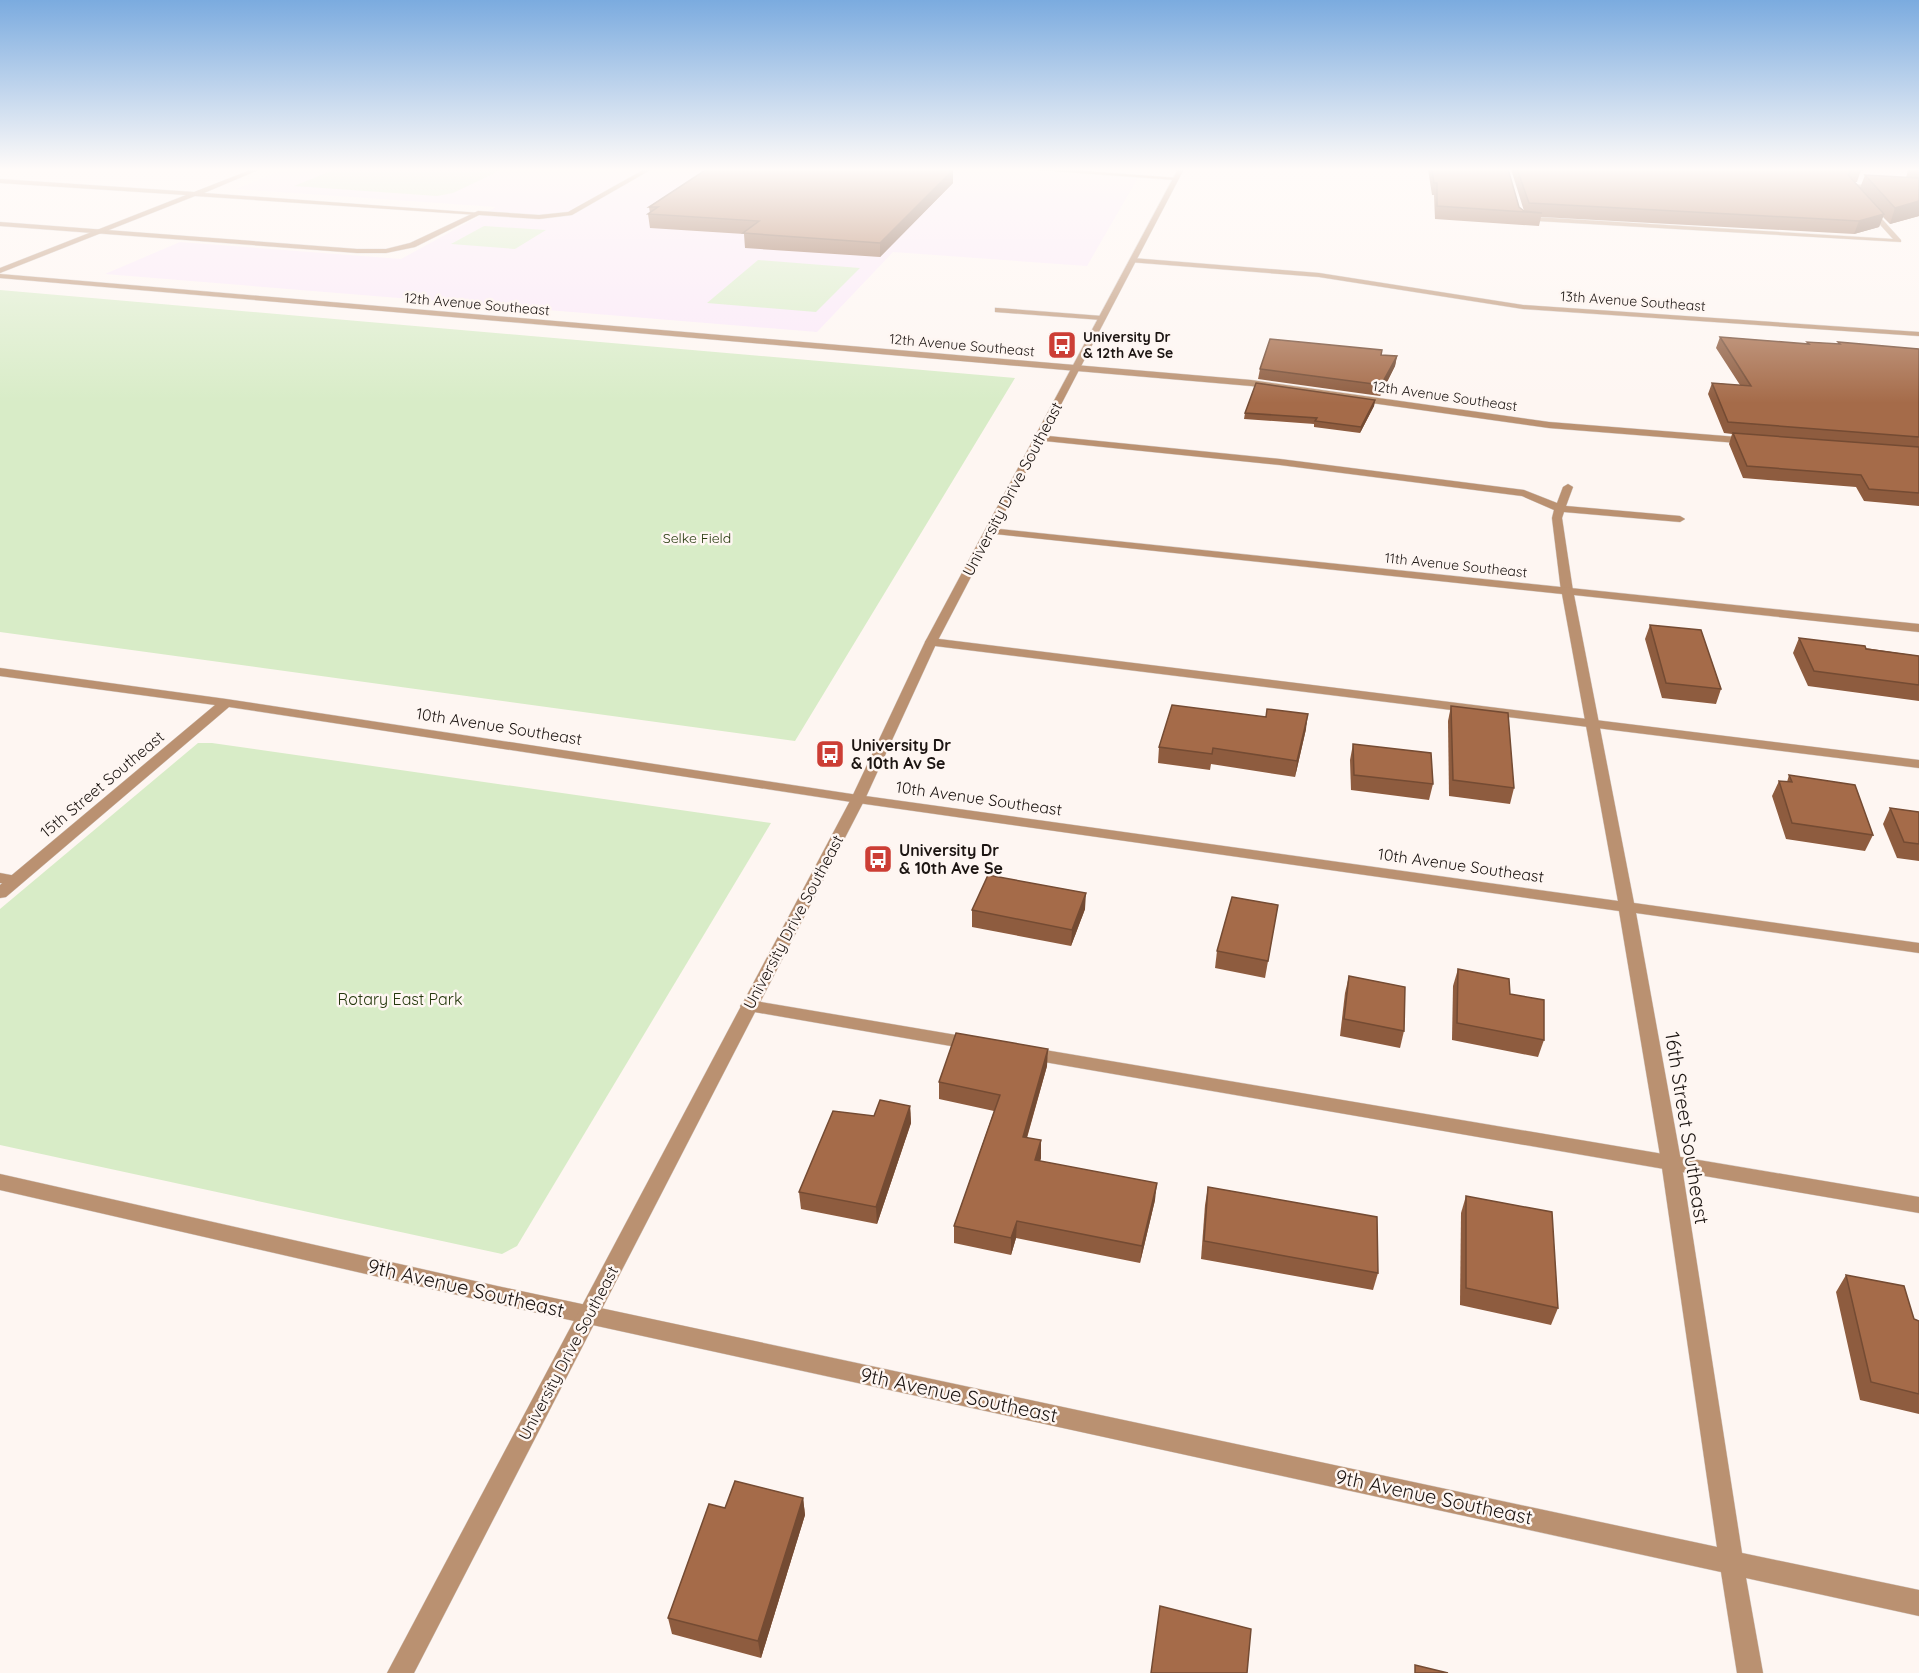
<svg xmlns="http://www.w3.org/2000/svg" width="1919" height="1673" viewBox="0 0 1919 1673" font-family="Quicksand,sans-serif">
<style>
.education{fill:#fae8f9}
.green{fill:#d8ecc7}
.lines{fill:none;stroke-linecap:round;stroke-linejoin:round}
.service-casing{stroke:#dad2ce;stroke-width:1}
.minor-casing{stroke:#dad2ce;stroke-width:1}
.tertiary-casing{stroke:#dad2ce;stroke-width:1}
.service{fill:#ba9171;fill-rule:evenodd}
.minor{fill:#ba9171;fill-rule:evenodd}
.tertiary{fill:#ba9171;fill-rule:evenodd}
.wall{fill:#8e5c3f}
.shaded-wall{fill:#744b33}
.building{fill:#a56b49;stroke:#744b33;stroke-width:1.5}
.labels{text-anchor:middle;stroke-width:5;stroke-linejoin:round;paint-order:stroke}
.far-street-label{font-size:14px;fill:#1c1512;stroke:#fef6f2}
.far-poi-label{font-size:14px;font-weight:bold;fill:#1c1512;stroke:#fef6f2;text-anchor:start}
.far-park-label{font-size:14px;fill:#24380c;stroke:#fef6f2}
.street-label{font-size:16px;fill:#1c1512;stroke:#fef6f2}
.poi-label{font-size:16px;font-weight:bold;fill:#1c1512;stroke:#fef6f2;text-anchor:start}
.park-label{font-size:16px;fill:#24380c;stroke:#fef6f2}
.near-street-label{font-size:20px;fill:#1c1512;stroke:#fef6f2}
</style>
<rect width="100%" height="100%" fill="#fef6f2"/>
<polygon class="education" points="285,169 1143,169 1087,266 893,252 817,332 105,274 180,242 401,259 496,207 236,189"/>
<g class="green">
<polygon points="336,169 503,169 453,193 437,196 294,186"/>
<polygon points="484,226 546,230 515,249 451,244"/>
<polygon points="758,260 860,268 816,312 707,303"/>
<polygon points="0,290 1015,378 795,741 0,632"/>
<polygon points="198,743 212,743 771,823 517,1246 502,1254 0,1145 0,909"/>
</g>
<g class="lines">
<g class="service-casing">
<g id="service">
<polygon points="645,169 652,169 572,215 539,219 479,215 415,247 386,253 357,253 0,226 0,222 357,249 386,249 410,243 478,211 539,215 568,212"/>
<polygon points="1025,169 1058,169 1179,178 1176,180"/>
<polygon points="1848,184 1919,188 1919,192 1854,188 1901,240 1901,242 1521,220 1518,218 1521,216 1893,239 1846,187"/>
<polygon points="998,308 1102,316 1106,318 1102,320 995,312 995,308"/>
<polygon points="1038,435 1280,459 1524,490 1557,503 1563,487 1568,484 1573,487 1566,506 1680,516 1685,519 1680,522 1564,512 1562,518 1573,591 1567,595 1561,591 1552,518 1554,510 1522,496 1280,465 1035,440 1033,438"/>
<polygon points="931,638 1919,760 1919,768 927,645 925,642 927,639"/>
<polygon points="0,873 21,877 23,880 15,885 0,883"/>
<polygon points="749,1000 974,1038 980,1040 983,1044 980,1048 974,1050 743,1010 740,1006 743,1002"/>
<polygon points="1027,1047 1919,1197 1919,1213 1021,1058 1018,1053 1021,1048"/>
</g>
</g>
<g class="minor-casing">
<g id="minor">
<polygon points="253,169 261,169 204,193 481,213 478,215 195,196 0,273 0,268 186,195 0,183 0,179 194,192"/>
<polygon points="1132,258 1319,273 1523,305 1919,332 1919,336 1523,309 1319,277 1129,262"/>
<polygon points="0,274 1251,380 1549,422 1750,438 1755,441 1750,444 1549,428 1251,386 0,278"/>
<polygon points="990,528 1919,624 1919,632 1574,595 1634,903 1919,943 1919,953 1636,913 1681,1161 1742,1553 1919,1590 1919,1616 1746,1578 1763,1673 1737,1673 1721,1572 497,1304 0,1190 0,1174 497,1286 1717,1547 1661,1161 1619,911 858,803 229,707 6,897 0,898 0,885 215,705 0,676 0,668 226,699 858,795 1618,901 1562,594 986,533 986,529"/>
</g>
</g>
<g class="tertiary-casing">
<polygon id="tertiary" points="1178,169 1184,169 937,642 865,799 414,1673 387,1673 851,799 925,642"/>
</g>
<use href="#service" class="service"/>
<use href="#minor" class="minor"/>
<use href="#tertiary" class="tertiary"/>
</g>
<g class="wall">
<polygon points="707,169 940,169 953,183 880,257 745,248 744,234 650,228 648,214 650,213 649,207"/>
<polygon points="1428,169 1508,169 1519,207 1524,211 1511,169 1860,169 1861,170 1857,182 1854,182 1860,188 1865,175 1906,178 1908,170 1919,169 1919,216 1890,224 1883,217 1879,227 1854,234 1541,217 1539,226 1435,219 1434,195 1432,195"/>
<polygon points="1720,337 1807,344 1807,342 1838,344 1838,342 1919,349 1919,506 1864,501 1856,487 1743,478 1729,444 1732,434 1724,433 1708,394 1712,383 1740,385 1716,348"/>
<polygon points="1382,350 1382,355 1397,356 1395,366 1380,396 1258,379 1260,369"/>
<polygon points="1375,400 1374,406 1360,433 1314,427 1314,424 1244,419 1245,413"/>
<polygon points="1650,625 1721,689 1716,704 1662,698 1645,639"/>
<polygon points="1799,638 1919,656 1919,701 1808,686 1793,653"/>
<polygon points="1451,706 1514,788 1510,804 1449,796 1448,721"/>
<polygon points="1306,729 1295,777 1211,764 1210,770 1158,763 1159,747"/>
<polygon points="1353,744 1433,784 1429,800 1351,790 1350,760"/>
<polygon points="1789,775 1873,835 1865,851 1786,839 1772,796 1779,781 1787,782"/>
<polygon points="1890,808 1919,812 1919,861 1897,858 1883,824"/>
<polygon points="1278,905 1265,978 1215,968 1217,951"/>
<polygon points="1085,909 1071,946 972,927 972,910"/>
<polygon points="1458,969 1510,994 1544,1040 1538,1057 1452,1040 1453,986"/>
<polygon points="1349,976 1404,1031 1400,1048 1340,1036 1345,993"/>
<polygon points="1047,1066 1027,1138 1041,1158 1040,1161 1155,1200 1140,1263 1016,1238 1011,1255 954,1243 954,1226 994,1111 939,1099 939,1082"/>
<polygon points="910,1106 911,1123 877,1224 801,1209 799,1192 874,1116"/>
<polygon points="1208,1187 1378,1273 1373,1290 1201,1259 1205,1205"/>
<polygon points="1466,1196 1558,1308 1551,1325 1460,1305 1461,1213"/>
<polygon points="1846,1275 1914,1319 1919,1321 1919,1414 1860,1400 1836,1292"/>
<polygon points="803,1498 805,1515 761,1658 672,1634 668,1618 725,1508"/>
</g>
<g class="shaded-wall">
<polygon points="953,170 953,183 880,257 880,243"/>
<polygon points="1919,201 1919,216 1890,224 1895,208"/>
<polygon points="1884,214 1879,227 1854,234 1859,221"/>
<polygon points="1397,356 1395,366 1380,396 1381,385"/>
<polygon points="1375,400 1374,406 1360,433 1361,427"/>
<polygon points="1308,714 1306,729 1295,777 1297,761"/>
<polygon points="1086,893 1085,909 1071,946 1072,930"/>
<polygon points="1048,1049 1047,1066 1022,1154 1023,1137"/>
<polygon points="910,1106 911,1123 877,1224 876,1207"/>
<polygon points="1041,1140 1041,1158 1035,1177 1035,1160"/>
<polygon points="1157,1183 1155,1200 1140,1263 1142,1246"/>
<polygon points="1017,1221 1016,1238 1011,1255 1011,1238"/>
<polygon points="803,1498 805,1515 761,1658 758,1641"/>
</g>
<g class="building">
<polygon points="707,169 931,169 953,170 880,243 743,233 759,221 648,214 658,207 649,207"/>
<polygon points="1432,169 1508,169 1519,207 1524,211 1542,213 1437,206 1437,183 1434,183"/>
<polygon points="1517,169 1860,169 1861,170 1851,170 1848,175 1884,214 1859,221 1529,203"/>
<polygon points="1865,175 1919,178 1919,201 1895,208"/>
<polygon points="1720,337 1809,344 1807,342 1840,344 1838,342 1919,349 1919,437 1728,422 1712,383 1751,386"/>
<polygon points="1270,339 1382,350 1381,355 1397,356 1381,385 1260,369"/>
<polygon points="1256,383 1375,400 1361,427 1315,421 1317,418 1245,413"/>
<polygon points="1733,433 1919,447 1919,493 1869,489 1861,475 1747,466"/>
<polygon points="1650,625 1701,630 1721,689 1666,683"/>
<polygon points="1799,638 1865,646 1866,649 1919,656 1919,685 1814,671"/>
<polygon points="1172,705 1266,717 1267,709 1308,714 1297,761 1213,748 1212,754 1159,747"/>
<polygon points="1451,706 1508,713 1514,788 1453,780"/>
<polygon points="1353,744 1431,753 1433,784 1354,775"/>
<polygon points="1789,775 1855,785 1873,835 1792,823 1779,781 1792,782"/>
<polygon points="1890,808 1919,812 1919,844 1904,842"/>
<polygon points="988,875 1086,893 1072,930 972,910"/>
<polygon points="1232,897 1278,905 1268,961 1217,951"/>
<polygon points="1458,969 1509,979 1510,994 1544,1000 1544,1040 1457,1023"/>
<polygon points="1349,976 1405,987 1404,1031 1344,1019"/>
<polygon points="956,1033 1048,1049 1023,1137 1041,1140 1035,1160 1157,1183 1142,1246 1017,1221 1011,1238 954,1226 1000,1095 939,1082"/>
<polygon points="880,1100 910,1106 876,1207 799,1192 833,1111 874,1116"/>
<polygon points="1208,1187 1377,1217 1378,1273 1204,1241"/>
<polygon points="1466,1196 1552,1212 1558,1308 1466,1288"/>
<polygon points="1846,1275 1904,1286 1914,1319 1919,1321 1919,1394 1871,1382"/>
<polygon points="735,1481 803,1498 758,1641 668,1618 709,1504 725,1508"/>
<polygon points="1160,1606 1251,1629 1247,1673 1151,1673"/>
<polygon points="1415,1665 1448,1673 1415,1673"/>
</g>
<linearGradient id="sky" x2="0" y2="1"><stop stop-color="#7babdf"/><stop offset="0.42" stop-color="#fffbf9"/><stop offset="1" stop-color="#fffbf9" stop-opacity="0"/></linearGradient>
<rect width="1919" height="403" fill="url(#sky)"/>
<defs>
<g id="bus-square" transform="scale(1.5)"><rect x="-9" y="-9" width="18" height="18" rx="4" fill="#cc3e35" stroke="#fef6f2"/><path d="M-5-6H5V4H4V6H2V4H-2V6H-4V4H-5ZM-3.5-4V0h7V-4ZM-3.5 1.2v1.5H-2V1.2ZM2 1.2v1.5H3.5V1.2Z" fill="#fff"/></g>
</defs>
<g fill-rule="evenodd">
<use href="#bus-square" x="1062" y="345"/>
<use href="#bus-square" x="830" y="754"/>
<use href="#bus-square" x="878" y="859"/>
</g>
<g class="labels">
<g class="far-street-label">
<text transform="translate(1633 301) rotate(4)" y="5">13th Avenue Southeast</text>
<text transform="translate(477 304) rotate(5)" y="5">12th Avenue Southeast</text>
<text transform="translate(962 345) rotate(5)" y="5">12th Avenue Southeast</text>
<text transform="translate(1445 396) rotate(8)" y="5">12th Avenue Southeast</text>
<text transform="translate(1456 565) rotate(6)" y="5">11th Avenue Southeast</text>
</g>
<g class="far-poi-label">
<text x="1083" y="342">University Dr<tspan x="1083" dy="16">&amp; 12th Ave Se</tspan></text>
</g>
<g class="far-park-label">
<text x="697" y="543">Selke Field</text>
</g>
<g class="street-label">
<text transform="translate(1012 489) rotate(-62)" y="6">University Drive Southeast</text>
<text transform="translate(499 726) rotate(9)" y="6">10th Avenue Southeast</text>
<text transform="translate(102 784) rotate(-40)" y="6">15th Street Southeast</text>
<text transform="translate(979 798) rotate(8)" y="6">10th Avenue Southeast</text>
<text transform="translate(1461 865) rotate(8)" y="6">10th Avenue Southeast</text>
<text transform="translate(793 922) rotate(-62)" y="6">University Drive Southeast</text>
<text transform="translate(568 1353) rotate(-62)" y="6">University Drive Southeast</text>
</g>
<g class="poi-label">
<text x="851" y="751">University Dr<tspan x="851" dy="18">&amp; 10th Av Se</tspan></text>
<text x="899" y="856">University Dr<tspan x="899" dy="18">&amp; 10th Ave Se</tspan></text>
</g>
<g class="park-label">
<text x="400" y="1005">Rotary East Park</text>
</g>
<g class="near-street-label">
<text transform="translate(1687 1128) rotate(81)" y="7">16th Street Southeast</text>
<text transform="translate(466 1288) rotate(13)" y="7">9th Avenue Southeast</text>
<text transform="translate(959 1395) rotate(12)" y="7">9th Avenue Southeast</text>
<text transform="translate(1434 1497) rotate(12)" y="7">9th Avenue Southeast</text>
</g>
</g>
</svg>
